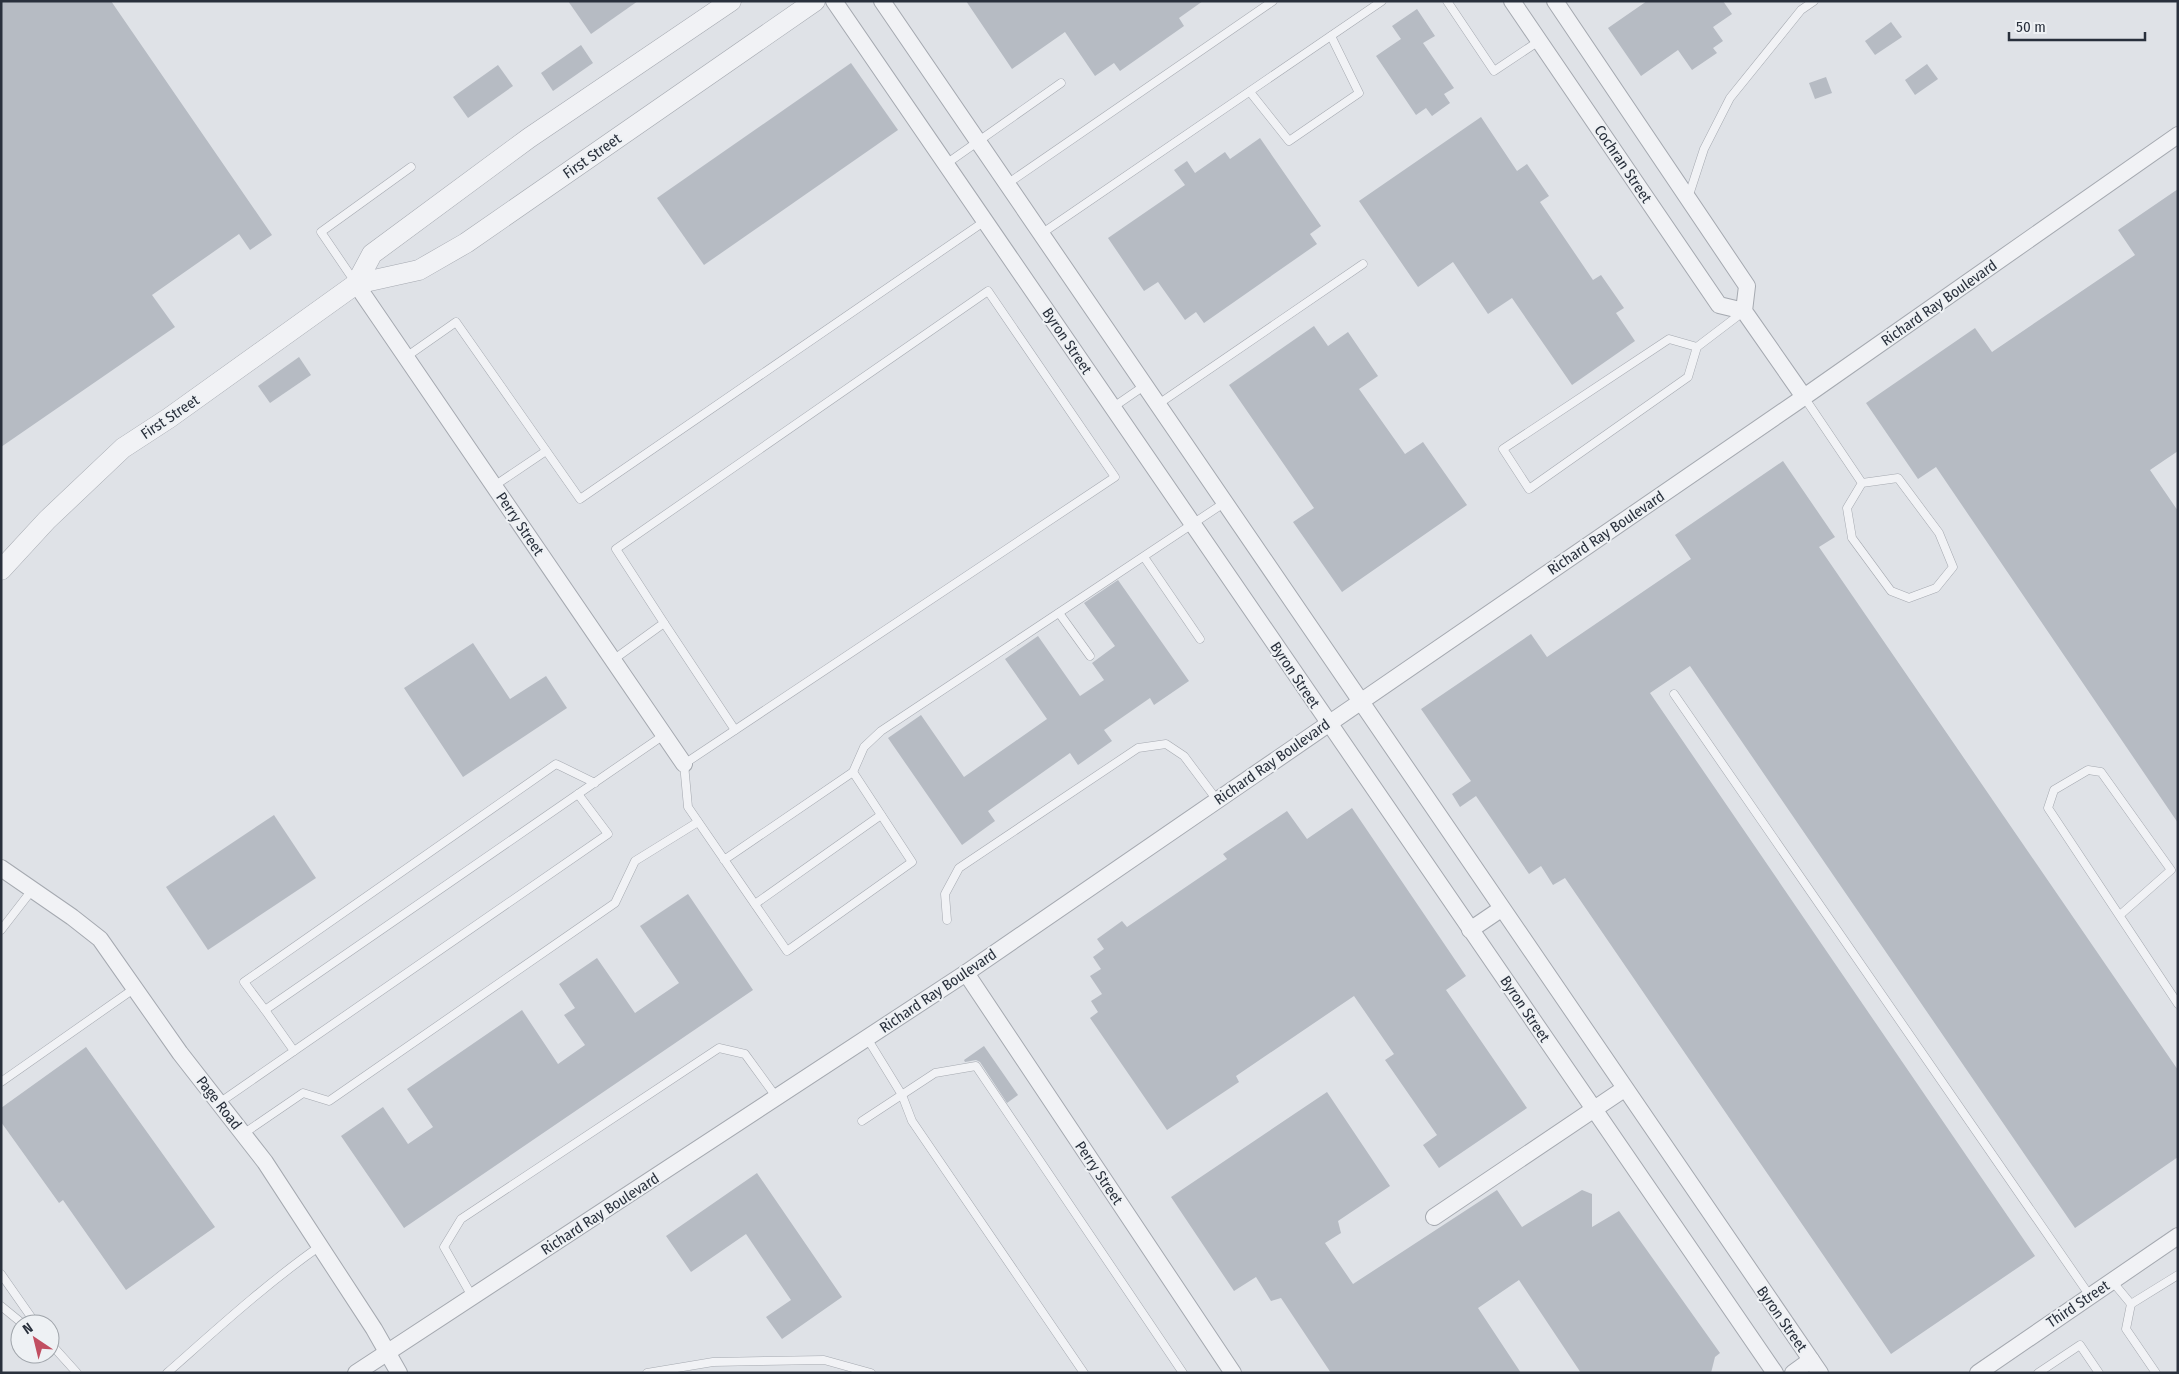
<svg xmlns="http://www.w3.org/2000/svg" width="2179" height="1374" viewBox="0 0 2179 1374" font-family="'Fira Sans Condensed',sans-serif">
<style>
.building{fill:#b6bbc3}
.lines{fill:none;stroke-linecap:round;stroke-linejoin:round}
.service-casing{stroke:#a5a9b0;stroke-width:9}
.minor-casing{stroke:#a5a9b0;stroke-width:18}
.tertiary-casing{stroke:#a5a9b0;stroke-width:21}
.service{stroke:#f1f2f5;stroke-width:8}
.minor{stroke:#f1f2f5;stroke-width:16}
.tertiary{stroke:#f1f2f5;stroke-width:20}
.labels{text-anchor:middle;stroke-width:4;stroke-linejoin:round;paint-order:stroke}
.street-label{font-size:15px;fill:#29303c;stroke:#eef1f4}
</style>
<rect width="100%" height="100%" fill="#dfe2e7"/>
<g class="building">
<polygon points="1,1 111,1 272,235 250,250 239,234 152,295 175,327 1,447"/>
<polygon points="568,1 638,1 591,34"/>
<polygon points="966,1 1203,1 1179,18 1184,26 1120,71 1114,63 1095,76 1065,32 1012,69"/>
<polygon points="1647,1 1723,1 1732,14 1713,27 1723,41 1713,48 1717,53 1692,70 1678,50 1641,76 1608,28"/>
<polygon points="1417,9 1435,36 1423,43 1454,88 1444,94 1450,103 1432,116 1426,108 1416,115 1376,56 1401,39 1392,26"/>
<polygon points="1891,22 1902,37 1875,55 1865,41"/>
<polygon points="581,45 593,63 553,91 541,73"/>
<polygon points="851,63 898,130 704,265 657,198"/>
<polygon points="1927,64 1938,79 1915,95 1905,80"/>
<polygon points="498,65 513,86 468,118 453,97"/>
<polygon points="1826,77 1832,93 1815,99 1809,83"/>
<polygon points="1481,117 1517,171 1527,164 1549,196 1540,202 1593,280 1601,275 1624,308 1616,313 1635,341 1572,385 1512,298 1488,314 1453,262 1418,287 1359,201"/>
<polygon points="1260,138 1321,226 1310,234 1317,244 1204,323 1196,312 1185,320 1158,282 1144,291 1108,238 1185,185 1174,170 1187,161 1195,173 1225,152 1230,159"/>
<polygon points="2178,189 2178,451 2150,470 2178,511 2178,823 1936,467 1918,479 1866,403 1975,328 1992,352 2135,255 2118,230"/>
<polygon points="1314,326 1328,346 1348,332 1378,376 1359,389 1405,454 1423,442 1467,505 1342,592 1293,522 1314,508 1229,385"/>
<polygon points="299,357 311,375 270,403 258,386"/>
<polygon points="1783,461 1835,537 1819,547 2178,1070 2178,1157 2075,1228 1690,666 1650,693 2035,1256 1891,1354 1565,878 1553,885 1541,866 1529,874 1476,796 1460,807 1452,794 1471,781 1421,709 1531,634 1547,657 1691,559 1675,535"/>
<polygon points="1118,580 1189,681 1154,705 1150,698 1104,730 1112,741 1078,765 1070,753 988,811 995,821 962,845 888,738 921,715 964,777 1047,719 1005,659 1038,636 1080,696 1104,680 1092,663 1115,646 1084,603"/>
<polygon points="473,643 510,699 546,676 567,708 463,777 404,688"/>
<polygon points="1352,808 1466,976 1446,990 1527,1108 1439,1168 1423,1145 1437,1135 1385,1060 1394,1054 1354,996 1236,1076 1239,1082 1167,1130 1090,1018 1098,1012 1091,1001 1102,994 1090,976 1101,969 1093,957 1104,949 1097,939 1122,921 1127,927 1227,859 1223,854 1287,811 1307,839"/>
<polygon points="274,815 316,878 208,950 166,887"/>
<polygon points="688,894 753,990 404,1228 341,1136 383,1107 408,1144 433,1127 407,1089 522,1010 558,1064 585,1045 564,1015 575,1008 559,984 597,958 635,1013 679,983 640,926"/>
<polygon points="984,1046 1018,1095 1007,1103 980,1062 976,1060 965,1062 964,1060"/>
<polygon points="86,1047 215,1227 126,1290 63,1200 59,1203 1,1122 1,1108"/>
<polygon points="1327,1092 1390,1186 1338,1221 1341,1233 1325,1243 1353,1284 1497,1190 1522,1227 1582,1190 1592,1194 1592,1227 1619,1211 1720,1353 1715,1357 1711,1373 1581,1373 1519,1280 1478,1308 1521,1373 1331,1373 1281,1298 1271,1301 1256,1277 1234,1291 1171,1197"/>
<polygon points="757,1173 842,1297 782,1339 766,1317 791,1300 746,1234 691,1272 666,1236"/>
</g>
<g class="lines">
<g class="service-casing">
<g id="service">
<polyline points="1447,1 1494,71 1539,41"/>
<polyline points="1250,92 1289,141 1359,93 1331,36"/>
<polyline points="946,164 1061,83"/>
<polyline points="1007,184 1273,1"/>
<polyline points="1688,198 1704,149 1730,98 1801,10 1814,1"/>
<polyline points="1041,234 1382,1"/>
<polyline points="355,282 321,232 411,167"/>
<polyline points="1697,347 1669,339 1503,449 1529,489 1688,377 1697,347 1743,312"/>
<polyline points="406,357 456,322 580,499 985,221"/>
<polyline points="1804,397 1862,483 1847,508 1852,538 1891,591 1909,598 1936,588 1953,567 1939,533 1898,478 1862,483"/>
<polyline points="1157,405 1363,264"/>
<polyline points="1112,408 1144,386"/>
<polyline points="494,486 546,451"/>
<polyline points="1144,557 1200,639"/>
<polyline points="1059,613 1090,656"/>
<polyline points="664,623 735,730"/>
<polyline points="613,660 664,623 616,549 988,291 1115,477 684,764 688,807 787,951 912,862 853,772 724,860"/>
<polyline points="1674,694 2090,1296"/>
<polyline points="853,772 864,747 881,731 1224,503"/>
<polyline points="595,783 556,764 244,982 265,1010 578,794 664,735"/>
<polyline points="755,904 881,815"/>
<polyline points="2120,915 2171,870 2101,772 2088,770 2054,790 2048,808 2178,1004"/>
<polyline points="947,920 945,894 959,868 1138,748 1166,744 1184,756 1217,800"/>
<polyline points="1,930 32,890"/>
<polyline points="867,1038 902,1095 912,1121 1084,1373"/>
<polyline points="294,1051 608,834 578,794"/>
<polyline points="1,1082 135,988"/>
<polyline points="219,1103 294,1051 265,1010"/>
<polyline points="862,1121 935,1073 976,1066 1183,1373"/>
<polyline points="243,1134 303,1093 329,1101 615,903 635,861 698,822"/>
<polyline points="1,1274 36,1324"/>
<polyline points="2112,1281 2131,1304 2178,1275"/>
<polyline points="473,1298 444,1247 461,1219 719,1048 745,1054 777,1098"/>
<polyline points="2131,1304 2126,1329 2156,1373"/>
<polyline points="1,1306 23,1324"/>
<polyline points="50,1343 77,1373"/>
<path d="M167,1373C217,1329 266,1284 320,1246"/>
<polyline points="647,1373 713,1362 824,1360 871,1373"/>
<polyline points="2038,1373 2080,1345 2099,1373"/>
</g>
</g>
<g class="minor-casing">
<g id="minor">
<polyline points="834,1 1775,1373"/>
<polyline points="882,1 1820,1373"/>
<polyline points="1512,1 1719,305 1744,311"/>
<polyline points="1555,1 1747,286 1744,311 1804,397"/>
<polyline points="356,284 684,764"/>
<polyline points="1,868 72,917 100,939 180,1053 265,1162 374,1329 399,1373"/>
<polyline points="1470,930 1501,909"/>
<polyline points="966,973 1233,1373"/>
<polyline points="1434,1217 1624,1089"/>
<polyline points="356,1373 966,973 1804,397 2178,135"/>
<polyline points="1793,1373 1811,1360"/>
<polyline points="1978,1373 2178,1236"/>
</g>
</g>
<g class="tertiary-casing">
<g id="tertiary">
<polyline points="356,284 372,254 529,138 731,1"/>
<polyline points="1,570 47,520 123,448 169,418 356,284 419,270 466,243 815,1"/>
</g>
</g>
<use href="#service" class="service"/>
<use href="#minor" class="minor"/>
<use href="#tertiary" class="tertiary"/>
</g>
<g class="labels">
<g class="street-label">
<text transform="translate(592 156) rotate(-35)" y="5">First Street</text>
<text transform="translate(1623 164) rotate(56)" y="5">Cochran Street</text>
<text transform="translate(1939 303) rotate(-35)" y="5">Richard Ray Boulevard</text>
<text transform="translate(1067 341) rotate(56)" y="5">Byron Street</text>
<text transform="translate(170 417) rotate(-34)" y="5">First Street</text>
<text transform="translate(520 524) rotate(56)" y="5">Perry Street</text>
<text transform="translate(1606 533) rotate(-34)" y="5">Richard Ray Boulevard</text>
<text transform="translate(1295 675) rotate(56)" y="5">Byron Street</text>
<text transform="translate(1272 762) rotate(-35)" y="5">Richard Ray Boulevard</text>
<text transform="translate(938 991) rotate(-34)" y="5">Richard Ray Boulevard</text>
<text transform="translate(1525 1009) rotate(56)" y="5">Byron Street</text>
<text transform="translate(219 1103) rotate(52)" y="5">Page Road</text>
<text transform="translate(1099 1173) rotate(56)" y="5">Perry Street</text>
<text transform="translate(600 1214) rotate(-33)" y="5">Richard Ray Boulevard</text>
<text transform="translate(2078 1304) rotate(-34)" y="5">Third Street</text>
<text transform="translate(1782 1319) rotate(55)" y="5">Byron Street</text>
</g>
</g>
<rect width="2179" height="1374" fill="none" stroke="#29303c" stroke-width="5"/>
<g transform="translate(35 1339) rotate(325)"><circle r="24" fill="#eef1f4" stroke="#9fa4aa"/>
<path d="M0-4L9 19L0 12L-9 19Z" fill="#c14e61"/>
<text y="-8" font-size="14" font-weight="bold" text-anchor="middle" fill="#29303c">N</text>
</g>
<path d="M2009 32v8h136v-8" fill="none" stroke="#29303c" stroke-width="2.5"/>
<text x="2016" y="32" font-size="15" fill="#29303c" stroke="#eef1f4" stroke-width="4" paint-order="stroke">50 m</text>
</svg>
